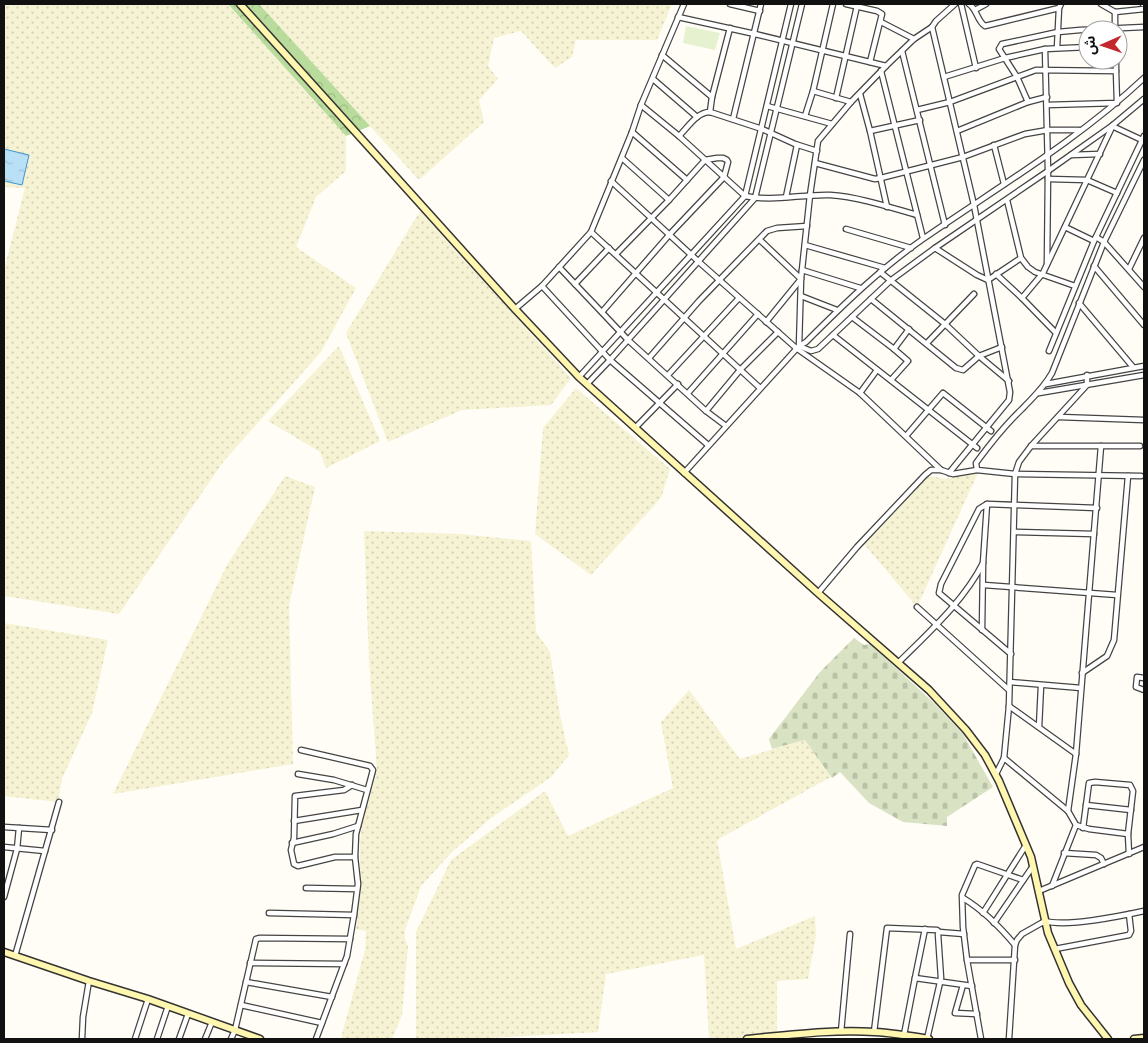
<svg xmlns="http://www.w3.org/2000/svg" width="1148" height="1043" viewBox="0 0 1148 1043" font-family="Georgia,'Noto Sans Arabic',serif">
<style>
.farmland{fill:url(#farmland-dots)}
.forest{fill:url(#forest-crowns)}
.cemetery{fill:url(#cemetery-stones)}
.pitch{fill:#e6f2cf}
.water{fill:url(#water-ripples);stroke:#3f96cf}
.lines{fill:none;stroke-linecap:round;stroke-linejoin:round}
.street-casing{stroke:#444;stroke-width:7}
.secondary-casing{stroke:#333;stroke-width:9}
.street{stroke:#fff;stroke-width:4.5}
.secondary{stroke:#fff6b0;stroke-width:6}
</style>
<defs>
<pattern id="farmland-dots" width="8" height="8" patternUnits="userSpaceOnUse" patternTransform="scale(1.25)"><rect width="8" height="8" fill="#f6f3d4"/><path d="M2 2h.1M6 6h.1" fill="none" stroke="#d2cfb5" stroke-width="1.8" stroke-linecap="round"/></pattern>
<pattern id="forest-crowns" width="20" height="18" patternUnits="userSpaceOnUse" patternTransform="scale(1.25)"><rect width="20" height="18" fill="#b9dc9c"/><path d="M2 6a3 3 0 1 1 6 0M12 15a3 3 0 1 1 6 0" fill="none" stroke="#9ebc85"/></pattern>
<pattern id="cemetery-stones" width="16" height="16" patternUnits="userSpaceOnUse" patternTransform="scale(1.25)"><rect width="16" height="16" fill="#d9e3c4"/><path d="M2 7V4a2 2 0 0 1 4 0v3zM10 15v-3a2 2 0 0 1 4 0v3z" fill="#b9c2a7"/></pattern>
<pattern id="water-ripples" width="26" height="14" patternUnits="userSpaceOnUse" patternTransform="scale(1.25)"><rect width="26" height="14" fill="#b9e0f7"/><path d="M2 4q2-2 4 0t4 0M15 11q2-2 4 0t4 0" fill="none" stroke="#9ebfd3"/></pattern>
</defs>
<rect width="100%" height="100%" fill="#fffdf5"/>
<g class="farmland">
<polygon points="4,4 228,4 346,136 346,171 316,197 296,247 356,288 321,352 223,462 119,614 4,596 4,270 25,188 4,187"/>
<polygon points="259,4 672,4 657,40 576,40 572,57 555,68 521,31 494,38 488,66 498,79 479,100 484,122 419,180"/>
<polygon points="420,211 571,378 551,405 462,410 388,442 346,333"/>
<polygon points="339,346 380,441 326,468 320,452 268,421"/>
<polygon points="576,388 670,469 661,498 591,575 535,534 543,428"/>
<polygon points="975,472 977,475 917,607 864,544 925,475 945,479"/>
<polygon points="285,476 315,487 289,605 293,764 113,794 227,565"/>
<polygon points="364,531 460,534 531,541 536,632 550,652 560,715 569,755 551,777 491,818 451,853 421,886 405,930 405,939 408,946 402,1015 392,1039 342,1039 341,1038 365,950 366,931 356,929 360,890 360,842 362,824 377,771 369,661"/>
<polygon points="4,623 108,640 92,713 62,779 58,802 4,796"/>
<polygon points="689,690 740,759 805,740 840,772 717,840 736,949 815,916 816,936 808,979 777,981 777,1039 709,1039 704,955 606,974 598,1032 471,1039 416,1039 416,932 451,860 545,791 568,836 673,788 661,722"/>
</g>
<polygon class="forest" points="228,4 259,4 370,126 346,136"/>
<polygon class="cemetery" points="854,638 864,645 870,644 934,703 963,734 993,787 947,817 947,826 903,822 869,803 840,772 832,778 805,740 772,749 769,739 820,672"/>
<polygon class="pitch" points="686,26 720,33 715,50 683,43"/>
<polygon class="water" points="4,149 29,155 22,185 4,181"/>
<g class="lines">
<g class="street-casing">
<g id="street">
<polyline points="730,4 760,11"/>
<polyline points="846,4 877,11 882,14 870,62"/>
<polyline points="961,4 976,68"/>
<path d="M969,4C977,9 977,21 985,26L1059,8L1061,4"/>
<polyline points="1101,4 1115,12 1144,9"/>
<polyline points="1143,4 1144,4"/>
<polyline points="975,10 986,4"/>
<polyline points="678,17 755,34 886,66"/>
<polyline points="881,22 914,39"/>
<polyline points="932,27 974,205 1010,392 1009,400 949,473"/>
<polyline points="1115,29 1115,12"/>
<polyline points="1057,48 1059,8"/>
<polyline points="1045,49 1048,171 1047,264"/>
<polyline points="902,51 945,225"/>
<polyline points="662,55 712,97"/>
<polyline points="1116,60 1116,71"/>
<polyline points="881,71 923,238"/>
<polyline points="944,77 1005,58 1045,49 1088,47"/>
<polyline points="653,79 697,117"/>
<polyline points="813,91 851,102"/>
<polyline points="860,94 870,131 887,207"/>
<polyline points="836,98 857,6"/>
<polyline points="1028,102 1017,77 999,49 1002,44 1058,32 1080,30 1144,27"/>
<path d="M641,105L679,136L745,196C772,202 802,194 830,195C859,197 889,207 917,215"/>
<polyline points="767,106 832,124"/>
<polyline points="917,110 950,102 1036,70 1116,71 1117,103 1047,105"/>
<polyline points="710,112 712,97 730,28"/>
<polyline points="805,116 813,91 833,4"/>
<polyline points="733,119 761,4"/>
<polyline points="1112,126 1142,140"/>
<polyline points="870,131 920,120"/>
<polyline points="957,131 1028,102 1047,97"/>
<polyline points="632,132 687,180"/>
<path d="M679,136C688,127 697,112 710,112L762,129L795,144L817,151"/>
<polyline points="994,145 1004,184"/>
<polyline points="1071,155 1100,154"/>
<polyline points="622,158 669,200"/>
<polyline points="815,163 875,179 881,178 963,157 1025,134 1048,130 1079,130"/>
<polyline points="1048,179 1087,180 1117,193"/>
<polyline points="611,181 699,262 796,348 860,393 941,470 953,474 977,470"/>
<polyline points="786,197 797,145"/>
<polyline points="1007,200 1021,258 1028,267 1035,272 1075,286"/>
<polyline points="1065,227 1094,241"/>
<polyline points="846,229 911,248"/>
<polyline points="591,232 760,388"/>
<polyline points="1096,237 1104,242 1144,287"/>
<polyline points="760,240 801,279 766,322"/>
<polyline points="805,245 885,268"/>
<polyline points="935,248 977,275 988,280 1021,258"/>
<polyline points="1094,266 1144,325"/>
<polyline points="559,267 628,340 706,411 726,426"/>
<polyline points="1129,269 1144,238"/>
<polyline points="802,270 860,288"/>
<polyline points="880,272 945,324 979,356 1009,381"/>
<polyline points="996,274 1022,298 1056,333"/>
<polyline points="575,284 609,248"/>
<polyline points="542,286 610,360 708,445"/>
<polyline points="801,296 837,310"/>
<polyline points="1022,298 1043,273 1113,125"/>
<polyline points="871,299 956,368 963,370 979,356 1002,347"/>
<polyline points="1079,303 1133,367"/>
<polyline points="515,309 542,286 591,232 632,132 641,105 684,4"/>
<polyline points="602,312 670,234 724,177 728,162 727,160 723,158 717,158 705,160 669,200 616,254"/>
<polyline points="852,317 894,349 909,329"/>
<polyline points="833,335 977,448"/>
<polyline points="927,343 974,294"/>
<polyline points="799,346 811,351 818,349 890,281 935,248 1048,171 1113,125 1144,99"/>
<polyline points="799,346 801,279 810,195 818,141 851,102 886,66 914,39 932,27 936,21 955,4"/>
<polyline points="1049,351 1094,241 1144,136"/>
<polyline points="649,358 699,301 767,231 777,228 807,226"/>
<polyline points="668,375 739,298"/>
<polyline points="579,377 745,196 791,4"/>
<polyline points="891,380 908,361 894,349"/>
<polyline points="587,384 610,360 755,198 802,4"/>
<polyline points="1046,384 1144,366"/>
<polyline points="688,393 758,314"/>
<polyline points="860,393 877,370"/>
<polyline points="1039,393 1144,375"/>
<polyline points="706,411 740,370 778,332"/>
<polyline points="1059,417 1144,420"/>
<polyline points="635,428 678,384"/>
<polyline points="906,436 943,393 991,431"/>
<polyline points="1031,446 1140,446"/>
<path d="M684,473L799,346L806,342C843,305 880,269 923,239C998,187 1078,140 1144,78"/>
<path d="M1141,476L1015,474L977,470L976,463C990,444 1005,425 1022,409C1035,395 1042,390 1052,373L1104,242L1144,160"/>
<polyline points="1014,532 1094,534"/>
<polyline points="984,585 1117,595"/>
<polyline points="818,593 857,547 925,475 931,470 941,470"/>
<polyline points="917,607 1009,690"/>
<polyline points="982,630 983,563 987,504"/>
<polyline points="1011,654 939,593 941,584 979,509 987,504 1097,508"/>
<path d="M898,663C928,633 964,601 983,563"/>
<polyline points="1082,673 1107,656 1114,640 1128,476"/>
<polyline points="1144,678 1137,677 1136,687 1144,690"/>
<polyline points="1010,682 1081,688"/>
<polyline points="1009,706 1076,754"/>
<polyline points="1039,727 1041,686"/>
<polyline points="301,750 370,766 373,770 356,834 355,857 358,884 354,915 347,956 316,1039"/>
<polyline points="1004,758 1068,811 1076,825 1089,829 1128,834"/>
<polyline points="298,774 334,780 367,790"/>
<polyline points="996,774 1004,758 1009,706 1015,474 1019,462 1031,446 1087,385 1087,375"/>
<polyline points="352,785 344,790 295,796 294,838 291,850 294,864 298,866 335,857 355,857"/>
<polyline points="1086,805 1131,810"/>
<polyline points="1068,811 1076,754 1101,446"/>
<polyline points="294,821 362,810"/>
<polyline points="4,827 52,830"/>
<polyline points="1083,828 1089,783 1095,782 1130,785 1133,791 1128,834 1129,854"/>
<polyline points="292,843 333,834 358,826"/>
<polyline points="4,847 45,851"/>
<polyline points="1064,853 1096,855 1101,858 1104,864"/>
<polyline points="1052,886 1076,825"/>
<polyline points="306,888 357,889"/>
<polyline points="1039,891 1144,847"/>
<polyline points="4,897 17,849 19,828"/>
<path d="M963,898C983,910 1000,927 1015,945"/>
<polyline points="269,913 354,915"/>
<polyline points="983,913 1026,845"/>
<polyline points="994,923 1033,866"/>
<polyline points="1055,949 1129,935 1131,931 1129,914"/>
<polyline points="15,956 59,802"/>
<polyline points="967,960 1015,960"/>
<polyline points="250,963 344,964"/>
<polyline points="915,978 925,929"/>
<polyline points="246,982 332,997"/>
<polyline points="963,985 955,1013 977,1014"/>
<polyline points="241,1005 322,1023"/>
<polyline points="841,1032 850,934"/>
<polyline points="874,1032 887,928 937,930 939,932"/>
<polyline points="904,1035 915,978 972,986"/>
<polyline points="82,1039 83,1017 89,981"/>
<polyline points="135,1039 148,999"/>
<polyline points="157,1039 168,1006"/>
<polyline points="179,1039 188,1014"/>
<polyline points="205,1039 212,1022"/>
<polyline points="231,1039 235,1030 256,939 260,938 350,939"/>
<polyline points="927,1039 941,978 938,934 939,932 964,934"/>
<polyline points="981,1039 967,960 963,927 962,895 975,865 977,864 1023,880"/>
<path d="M1009,1039L1015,945L1017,940L1022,934L1045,921C1065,927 1121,916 1144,911"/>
</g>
</g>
<g class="secondary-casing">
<g id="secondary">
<polyline points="240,4 515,309 579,377 818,593 929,690 966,730 985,755 999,781 1031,857 1048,933 1069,983 1081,1005 1108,1039"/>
<polyline points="4,952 89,981 148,999 260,1039"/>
<path d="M747,1039C789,1035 833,1029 875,1032C893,1033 911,1036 929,1039"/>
<polyline points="1134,1039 1144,1038"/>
</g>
</g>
<use href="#street" class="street"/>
<use href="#secondary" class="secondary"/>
</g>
<rect width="1148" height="1043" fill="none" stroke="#111111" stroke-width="10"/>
<g transform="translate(1103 45) rotate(268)"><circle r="24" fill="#ffffff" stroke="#a0a0a0"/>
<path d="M0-4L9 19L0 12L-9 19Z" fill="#c4262e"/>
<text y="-8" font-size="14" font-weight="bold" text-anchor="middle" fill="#111111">ش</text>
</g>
</svg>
